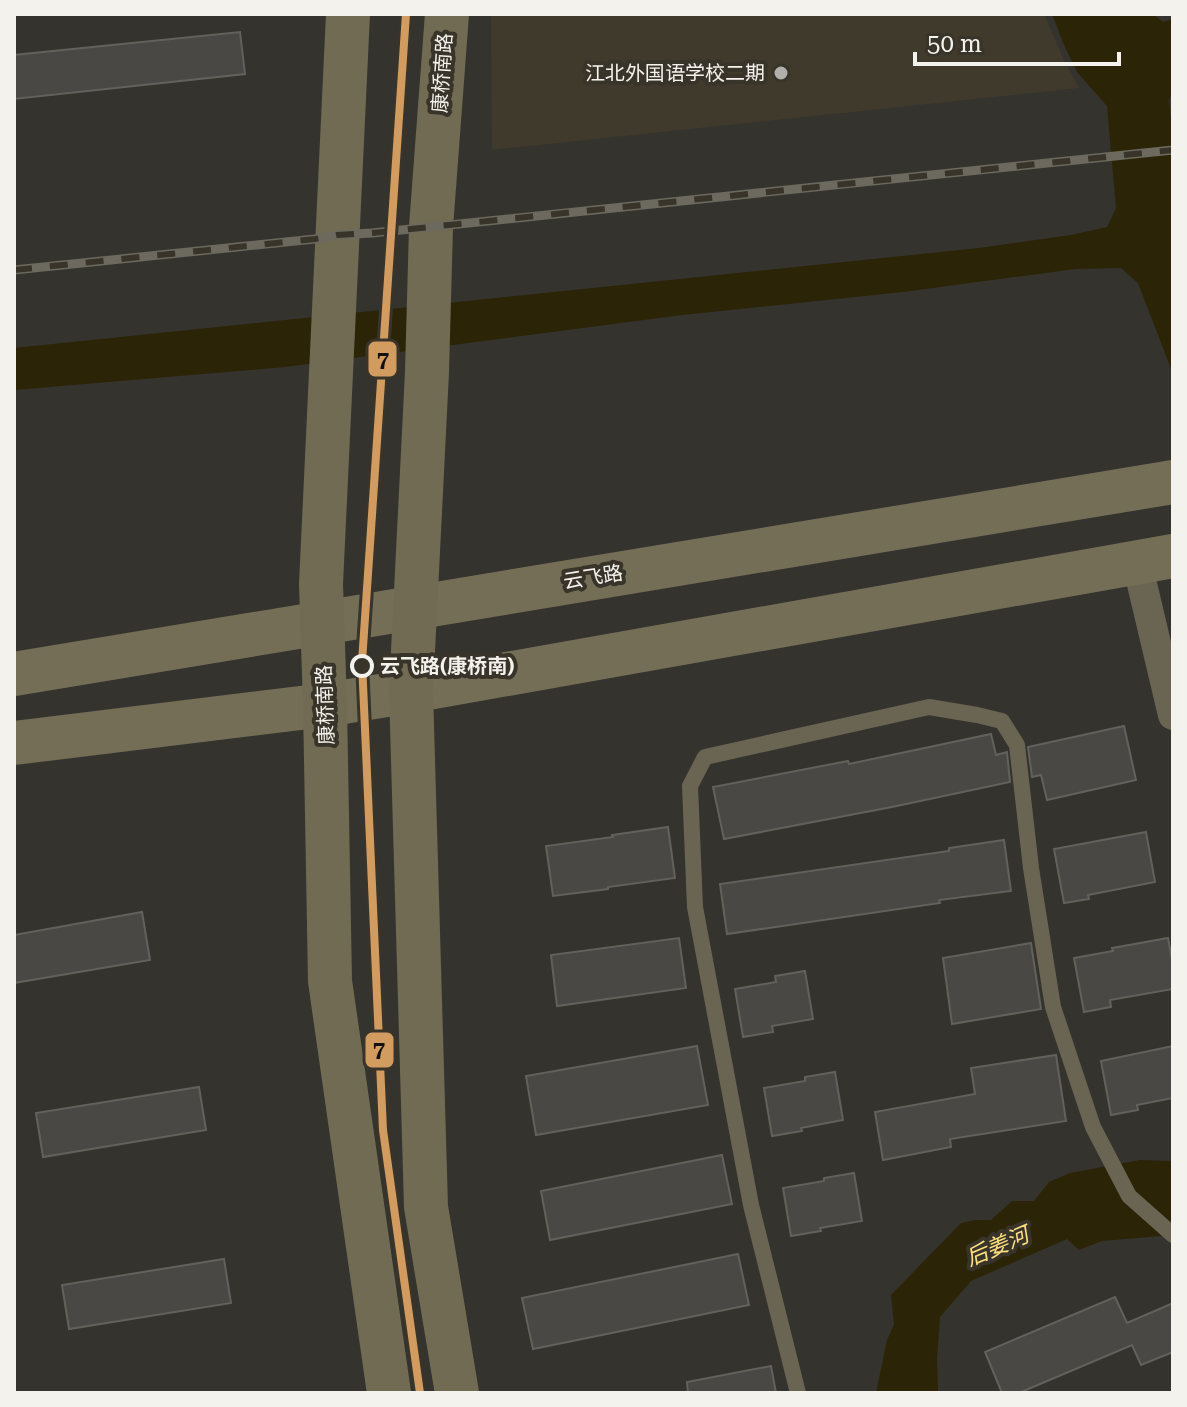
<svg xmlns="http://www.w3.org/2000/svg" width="1187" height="1407" viewBox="0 0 1187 1407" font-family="'Roboto Serif','Noto Sans SC',serif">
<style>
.built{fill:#3f3a2b}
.water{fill:#2c2407}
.building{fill:#494844;stroke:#62615c;stroke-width:2}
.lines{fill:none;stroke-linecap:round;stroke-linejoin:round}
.lane{stroke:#6a6553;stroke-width:16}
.street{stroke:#6a6553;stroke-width:30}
.secondary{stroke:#756e57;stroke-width:44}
.primary{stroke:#726b53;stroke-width:44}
.rail-casing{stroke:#6c695e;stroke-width:9}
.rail{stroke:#38342a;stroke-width:6;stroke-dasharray:18;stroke-linecap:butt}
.metro-1-casing{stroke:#38342a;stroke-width:14}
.metro-1{stroke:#d29c61;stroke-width:8}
.poi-dot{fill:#b1afaa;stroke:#38342a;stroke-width:3}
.stop-dot{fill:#38342a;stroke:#f4f2ec;stroke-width:4}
.labels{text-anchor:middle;stroke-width:8;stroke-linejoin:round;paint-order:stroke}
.street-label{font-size:20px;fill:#f4f2ec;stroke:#38342a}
.poi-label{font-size:20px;fill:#f4f2ec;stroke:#38342a;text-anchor:end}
.stop-label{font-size:20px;font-weight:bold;fill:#f4f2ec;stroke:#38342a;text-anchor:start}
.water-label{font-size:22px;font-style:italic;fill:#fee07f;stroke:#38342a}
.line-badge{stroke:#38342a;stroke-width:3}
.pale-badge-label{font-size:22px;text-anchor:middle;font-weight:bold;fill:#111}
</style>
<rect width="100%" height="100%" fill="#34332e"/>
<polygon class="built" points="491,14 1044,14 1063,58 1079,88 492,150"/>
<g class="water">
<polygon points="1052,14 1153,14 1163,22 1173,19 1173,86 1169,101 1173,140 1173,374 1138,283 1121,268 1075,269 903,292 682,315 285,367 14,390 14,348 979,248 1071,235 1107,227 1116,208 1107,106 1077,72 1064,45"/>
<polygon points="1140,1160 1173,1161 1173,1235 1102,1241 1079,1250 1067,1239 971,1281 940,1317 937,1358 938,1393 876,1393 887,1340 894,1325 891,1295 961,1223 975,1220 991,1220 1012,1201 1034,1201 1049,1182 1070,1173"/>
</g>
<g class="building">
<polygon points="240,32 245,74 14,99 14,55"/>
<polygon points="1124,726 1136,780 1047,800 1041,775 1032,777 1028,747"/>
<polygon points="991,734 996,755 1007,752 1010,782 892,807 724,839 713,787 848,761 849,764"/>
<polygon points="668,827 675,878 608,887 608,889 553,896 546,846 613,837 612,835"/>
<polygon points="1146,832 1155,882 1088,895 1089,899 1064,903 1054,849"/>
<polygon points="1004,840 1011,891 939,900 940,903 727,934 720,884 949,851 949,848"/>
<polygon points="142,912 150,960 14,983 14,935"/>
<polygon points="679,938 686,988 557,1006 551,955"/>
<polygon points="1168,938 1173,966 1173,989 1110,1000 1111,1007 1084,1012 1074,958 1113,951 1112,948"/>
<polygon points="1031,943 1041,1009 952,1024 943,958"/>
<polygon points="805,971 813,1019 772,1026 773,1032 743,1037 735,989 776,982 775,976"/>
<polygon points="697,1046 708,1105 536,1135 526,1076"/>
<polygon points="1173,1046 1173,1098 1137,1105 1138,1110 1111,1115 1101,1061"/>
<polygon points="1056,1055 1066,1121 950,1139 951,1147 883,1160 875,1112 975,1094 971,1068"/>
<polygon points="835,1072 843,1120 801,1128 802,1131 772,1136 764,1088 805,1081 805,1077"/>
<polygon points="199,1087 206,1130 43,1157 36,1113"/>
<polygon points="722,1155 732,1204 550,1240 541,1191"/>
<polygon points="854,1173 862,1221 820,1228 821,1231 791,1236 783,1188 824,1181 824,1178"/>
<polygon points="738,1254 749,1305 533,1349 522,1298"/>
<polygon points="224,1259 231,1303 69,1329 62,1285"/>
<polygon points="1115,1297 1127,1323 1173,1303 1173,1352 1141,1365 1132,1345 1019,1393 1002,1393 985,1352"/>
<polygon points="771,1366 776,1393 688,1393 687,1382"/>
</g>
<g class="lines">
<polyline class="lane" points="798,1393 751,1205 695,907 690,786 705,757 929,707 977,715 1002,721 1017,745 1031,868 1053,1007 1093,1127 1129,1196 1173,1235"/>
<polyline class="street" points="1137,563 1173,715"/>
<g class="secondary">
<polyline points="14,674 1173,482"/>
<polyline points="14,743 325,705 411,691 1173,556"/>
</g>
<g class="primary">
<polyline points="348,14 321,584 325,705 330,981 389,1393"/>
<polyline points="447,14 431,227 427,372 411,691 426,1207 457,1393"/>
</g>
<g class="rail-casing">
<polyline id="rail" points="14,270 315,239 337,235 372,233 1173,150"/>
</g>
<use href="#rail" class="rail"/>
<g class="metro-1-casing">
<polyline id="metro-1" points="406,14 362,662 383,1130 420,1393"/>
</g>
<use href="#metro-1" class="metro-1"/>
</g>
<circle class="poi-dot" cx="781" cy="73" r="8"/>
<circle class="stop-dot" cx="362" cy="666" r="10"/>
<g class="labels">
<g class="street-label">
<text transform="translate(442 73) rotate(-86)" y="7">康桥南路</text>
<text transform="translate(593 577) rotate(-9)" y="7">云飞路</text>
<text transform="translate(325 705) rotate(-92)" y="7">康桥南路</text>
</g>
<g class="poi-label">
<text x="765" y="80">江北外国语学校二期</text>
</g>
<g class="stop-label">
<text x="380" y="673">云飞路(康桥南)</text>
</g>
<g class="water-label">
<text transform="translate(997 1246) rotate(-23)" y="8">后姜河</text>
</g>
</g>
<g class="line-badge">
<rect x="367" y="340" width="31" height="38" rx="8" fill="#d29c61"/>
<rect x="364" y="1031" width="31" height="38" rx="8" fill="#d29c61"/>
</g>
<g class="pale-badge-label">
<text x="383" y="367">7</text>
<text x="379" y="1057">7</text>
</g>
<rect width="1187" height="1407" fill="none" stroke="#f4f2ec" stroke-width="32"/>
<path d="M915 52v12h204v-12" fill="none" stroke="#f4f2ec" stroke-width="4"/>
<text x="927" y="52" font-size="24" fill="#f4f2ec" stroke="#38342a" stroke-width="6" paint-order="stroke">50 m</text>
</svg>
